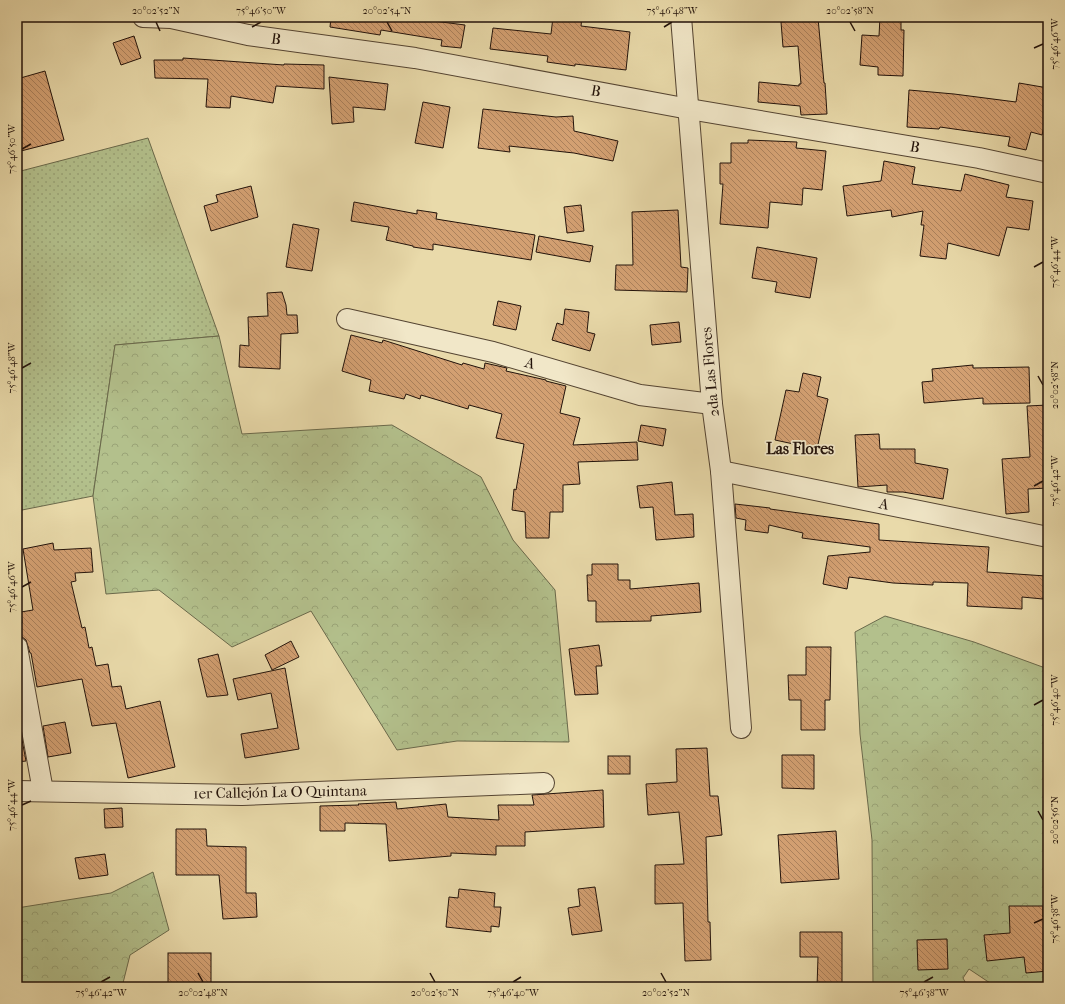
<svg xmlns="http://www.w3.org/2000/svg" width="1065" height="1004" viewBox="0 0 1065 1004" font-family="'IM FELL French Canon',serif">
<style>
.grass{fill:url(#grass-dots);stroke:#6a694b}
.forest{fill:url(#forest-crowns);stroke:#6a694b}
.building{fill:url(#building-back-hatch);stroke:#22120a}
.lines{fill:none;stroke-linecap:round;stroke-linejoin:round}
.street-casing{stroke:#544432;stroke-width:22}
.street{stroke:#f1e7c8;stroke-width:20}
.ticks{fill:none;stroke:#22120a;stroke-width:1.5}
.labels{text-anchor:middle;stroke-width:3.5;stroke-linejoin:round;paint-order:stroke}
.street-label{font-size:15px;fill:#22120a;stroke:#f1e7c8}
.neighbourhood-label{font-size:16px;font-weight:bold;fill:#22120a;stroke:#f1e7c8}
.neatline{fill:none;stroke:#22120a;stroke-width:1.5}
.ticks-label{font-size:10px;text-anchor:middle;fill:#22120a}
</style>
<defs>
<pattern id="grass-dots" width="8" height="8" patternUnits="userSpaceOnUse"><rect width="8" height="8" fill="#b3c08c"/><path d="M2 2h.1M6 6h.1" fill="none" stroke="#9aa477" stroke-width="1.8" stroke-linecap="round"/></pattern>
<pattern id="forest-crowns" width="20" height="18" patternUnits="userSpaceOnUse"><rect width="20" height="18" fill="#b3c08c"/><path d="M2 6a3 3 0 1 1 6 0M12 15a3 3 0 1 1 6 0" fill="none" stroke="#9aa477"/></pattern>
<pattern id="building-back-hatch" width="6" height="6" patternUnits="userSpaceOnUse"><rect width="6" height="6" fill="#d3a072"/><path d="M-1 5l2 2M0 0l6 6M5-1l2 2" fill="none" stroke="#ab815c"/></pattern>
</defs>
<rect width="100%" height="100%" fill="#e9daaa"/>
<filter id="stains"><feTurbulence type="fractalNoise" baseFrequency=".005" numOctaves="4"/><feColorMatrix values="0 0 0 0 .2 0 0 0 0 .09 0 0 0 0 .02 0 0 0 .5 -.17"/></filter>
<radialGradient id="worn" r=".72"><stop offset=".6" stop-color="#630" stop-opacity="0"/><stop offset="1" stop-color="#630" stop-opacity=".3"/></radialGradient>
<polygon class="grass" points="148,138 219,336 115,345 93,496 17,511 17,172"/>
<g class="forest">
<polygon points="219,336 242,434 392,425 481,477 513,540 555,590 569,742 457,741 397,750 311,611 232,647 159,590 106,594 93,496 115,345"/>
<polygon points="885,616 974,642 1048,669 1048,987 996,987 969,969 963,978 968,987 873,987 872,840 860,734 855,632"/>
<polygon points="153,872 169,930 130,955 122,987 17,987 17,908 111,893"/>
</g>
<g class="building">
<polygon points="331,17 418,17 418,19 465,25 461,48 441,46 442,40 381,30 380,35 330,27"/>
<polygon points="553,17 582,17 581,26 630,32 626,70 575,64 575,66 547,62 548,56 490,49 493,28 551,34"/>
<polygon points="880,17 901,17 901,30 904,30 903,76 878,75 878,67 860,65 862,35 879,36"/>
<polygon points="818,18 824,83 825,83 827,114 801,115 800,106 758,102 759,82 799,86 799,84 801,84 798,46 783,47 781,22"/>
<polygon points="134,36 141,58 121,65 113,43"/>
<polygon points="183,58 284,65 284,64 324,65 324,89 276,86 273,103 231,96 230,108 206,107 208,79 155,78 154,60 183,60"/>
<polygon points="45,71 64,140 17,152 17,79"/>
<polygon points="329,77 388,84 385,110 353,107 354,122 332,124"/>
<polygon points="1019,83 1048,88 1048,111 1042,135 1031,132 1026,150 1008,146 1010,137 940,127 939,129 907,127 909,90 954,94 1016,102"/>
<polygon points="423,102 450,107 443,148 415,143"/>
<polygon points="483,109 556,117 573,116 574,131 618,141 613,161 574,153 509,146 510,152 478,148"/>
<polygon points="748,140 797,142 796,148 826,151 822,190 803,188 802,205 770,202 768,228 720,224 723,184 720,184 720,163 731,163 731,143 748,143"/>
<polygon points="884,161 915,167 912,184 961,191 965,174 1009,185 1006,197 1033,201 1029,230 1007,227 999,256 948,243 946,259 920,256 924,225 921,225 923,211 892,217 891,210 847,216 843,186 881,181"/>
<polygon points="251,186 258,217 211,231 204,206 218,202 216,195"/>
<polygon points="354,202 417,214 417,210 437,213 436,219 535,235 531,260 433,244 433,250 413,247 413,246 386,240 389,227 351,221"/>
<polygon points="581,205 584,231 567,233 564,207"/>
<polygon points="678,210 681,267 688,268 687,292 615,290 616,265 633,265 632,212"/>
<polygon points="293,224 319,229 312,271 286,267"/>
<polygon points="539,236 593,246 590,262 536,252"/>
<polygon points="757,247 817,258 810,298 775,292 777,282 752,278"/>
<polygon points="282,292 286,305 287,315 297,315 298,333 281,334 280,369 239,367 240,345 249,346 248,317 268,316 267,293"/>
<polygon points="498,301 521,306 516,330 493,325"/>
<polygon points="565,309 589,312 587,332 595,334 590,351 552,340 557,323 563,325"/>
<polygon points="679,322 681,342 652,345 650,325"/>
<polygon points="351,335 382,343 383,340 462,365 463,363 484,369 485,363 507,368 506,371 546,380 546,381 566,386 560,413 580,418 573,445 637,442 638,460 578,462 580,484 563,485 563,512 550,512 549,538 526,538 525,512 512,510 514,489 516,490 524,444 496,438 502,414 469,405 468,409 421,395 420,399 406,394 404,399 369,391 371,380 342,371"/>
<polygon points="973,365 973,368 1029,367 1030,403 983,404 983,398 924,403 922,382 933,381 932,369"/>
<polygon points="803,373 821,377 817,396 828,399 817,449 775,440 786,390 799,392"/>
<polygon points="1048,405 1048,488 1028,489 1029,512 1006,514 1002,459 1030,457 1027,406"/>
<polygon points="641,425 666,429 663,446 638,441"/>
<polygon points="879,434 880,449 915,449 915,463 948,469 943,499 903,492 887,492 887,485 858,487 855,435"/>
<polygon points="672,482 675,515 693,514 694,537 656,540 653,507 640,508 637,486"/>
<polygon points="735,504 770,508 770,509 879,524 879,540 989,547 987,572 1046,576 1043,599 1022,597 1022,609 967,606 968,583 933,582 933,585 893,583 849,577 847,589 823,584 828,556 870,552 870,547 802,538 803,533 769,525 768,533 745,530 746,520 736,518"/>
<polygon points="53,543 54,550 91,548 93,572 75,573 76,581 71,582 82,628 85,627 89,648 92,647 96,666 108,664 112,687 121,686 126,709 160,701 175,767 128,778 116,723 92,726 82,679 37,687 31,653 30,653 26,640 21,636 19,623 22,623 21,612 33,610 23,549"/>
<polygon points="592,564 618,564 618,580 630,580 630,589 699,583 701,612 651,616 651,621 596,622 596,601 588,601 587,575 592,575"/>
<polygon points="291,641 299,657 272,670 265,655"/>
<polygon points="599,645 602,666 596,666 598,694 575,695 569,649"/>
<polygon points="806,647 831,647 830,700 825,700 825,730 801,730 801,700 789,700 788,675 806,675"/>
<polygon points="218,654 228,695 207,697 198,659"/>
<polygon points="285,668 299,749 245,758 241,734 278,728 271,693 238,700 233,679"/>
<polygon points="65,722 71,753 48,757 43,726"/>
<polygon points="17,729 20,729 26,761 17,762"/>
<polygon points="707,748 710,796 718,796 722,835 706,837 708,922 710,922 711,960 685,961 683,903 655,904 655,865 684,864 679,812 648,815 646,784 677,782 676,749"/>
<polygon points="782,755 814,755 814,789 782,788"/>
<rect x="608" y="756" width="22" height="18"/>
<polygon points="603,790 604,827 525,832 525,846 496,846 496,855 451,853 451,856 389,861 386,824 345,823 345,831 320,831 320,806 359,805 358,804 396,802 397,809 446,804 448,817 499,820 498,805 534,805 532,795"/>
<polygon points="122,808 123,827 105,828 104,809"/>
<polygon points="176,829 206,829 207,846 246,847 246,893 256,893 257,917 223,919 219,875 176,875"/>
<polygon points="836,831 839,879 781,883 778,835"/>
<polygon points="105,854 108,875 79,879 75,858"/>
<polygon points="595,887 602,931 572,935 568,908 580,906 578,889"/>
<polygon points="459,889 495,893 494,907 501,907 499,927 491,926 491,932 446,927 449,897 458,898"/>
<polygon points="1009,906 1043,906 1043,917 1048,916 1048,971 1026,973 1024,957 987,961 984,935 1010,933"/>
<polygon points="800,932 842,932 842,987 817,987 818,957 800,957"/>
<polygon points="947,939 948,969 918,970 917,940"/>
<rect x="168" y="953" width="43" height="32"/>
</g>
<g class="lines">
<g class="street-casing">
<g id="street">
<polyline points="143,17 171,18 248,35 415,58 689,109 979,158 1048,173"/>
<polyline points="681,17 712,404 721,471 741,728"/>
<polyline points="347,319 493,352 640,395 712,404"/>
<polyline points="721,471 1048,537"/>
<polyline points="17,647 43,791"/>
<polyline points="17,791 242,795 544,783"/>
</g>
</g>
<use href="#street" class="street"/>
</g>
<path class="ticks" d="M156,22L160,31M387,22L392,31M850,22L855,31M252,27L261,22M664,27L672,22M1034,48L1043,44M22,149L31,144M1034,267L1043,262M22,368L31,363M1038,376L1043,385M1034,486L1043,481M22,587L31,582M1034,705L1043,700M22,805L31,801M1038,811L1043,820M1034,923L1043,919M198,973L203,982M430,973L435,982M661,973L666,982M101,982L110,977M513,982L521,977M924,982L933,977"/>
<g class="labels">
<g class="street-label">
<text transform="translate(276 39) rotate(8)" y="5">B</text>
<text transform="translate(596 91) rotate(10)" y="5">B</text>
<text transform="translate(915 147) rotate(10)" y="5">B</text>
<text transform="translate(530 363) rotate(16)" y="5">A</text>
<text transform="translate(710 372) rotate(-95)" y="5">2da Las Flores</text>
<text transform="translate(884 504) rotate(11)" y="5">A</text>
<text transform="translate(280 792) rotate(-1)" y="5">1er Callejón La O Quintana</text>
</g>
<g class="neighbourhood-label">
<text x="800" y="454">Las Flores</text>
</g>
</g>
<rect width="1065" height="1004" fill="none" stroke="#e9daaa" stroke-width="44"/>
<rect x="22" y="22" width="1021" height="960" class="neatline"/>
<g class="ticks-label">
<text x="156" y="14">20°02'52"N</text>
<text x="261" y="14">75°46'50"W</text>
<text x="387" y="14">20°02'54"N</text>
<text x="672" y="14">75°46'48"W</text>
<text x="850" y="14">20°02'58"N</text>
<text transform="translate(1054 44) rotate(-90)" y="4">75°46'46"W</text>
<text transform="translate(11 149) rotate(-90)" y="4">75°46'50"W</text>
<text transform="translate(1054 262) rotate(-90)" y="4">75°46'44"W</text>
<text transform="translate(11 368) rotate(-90)" y="4">75°46'48"W</text>
<text transform="translate(1054 385) rotate(-90)" y="4">20°02'58"N</text>
<text transform="translate(1054 481) rotate(-90)" y="4">75°46'42"W</text>
<text transform="translate(11 587) rotate(-90)" y="4">75°46'46"W</text>
<text transform="translate(1054 700) rotate(-90)" y="4">75°46'40"W</text>
<text transform="translate(11 805) rotate(-90)" y="4">75°46'44"W</text>
<text transform="translate(1054 820) rotate(-90)" y="4">20°02'56"N</text>
<text transform="translate(1054 919) rotate(-90)" y="4">75°46'38"W</text>
<text x="101" y="996">75°46'42"W</text>
<text x="203" y="996">20°02'48"N</text>
<text x="435" y="996">20°02'50"N</text>
<text x="513" y="996">75°46'40"W</text>
<text x="666" y="996">20°02'52"N</text>
<text x="924" y="996">75°46'38"W</text>
</g>
<rect width="100%" height="100%" filter="url(#stains)"/>
<rect width="100%" height="100%" fill="url(#worn)"/>
</svg>
